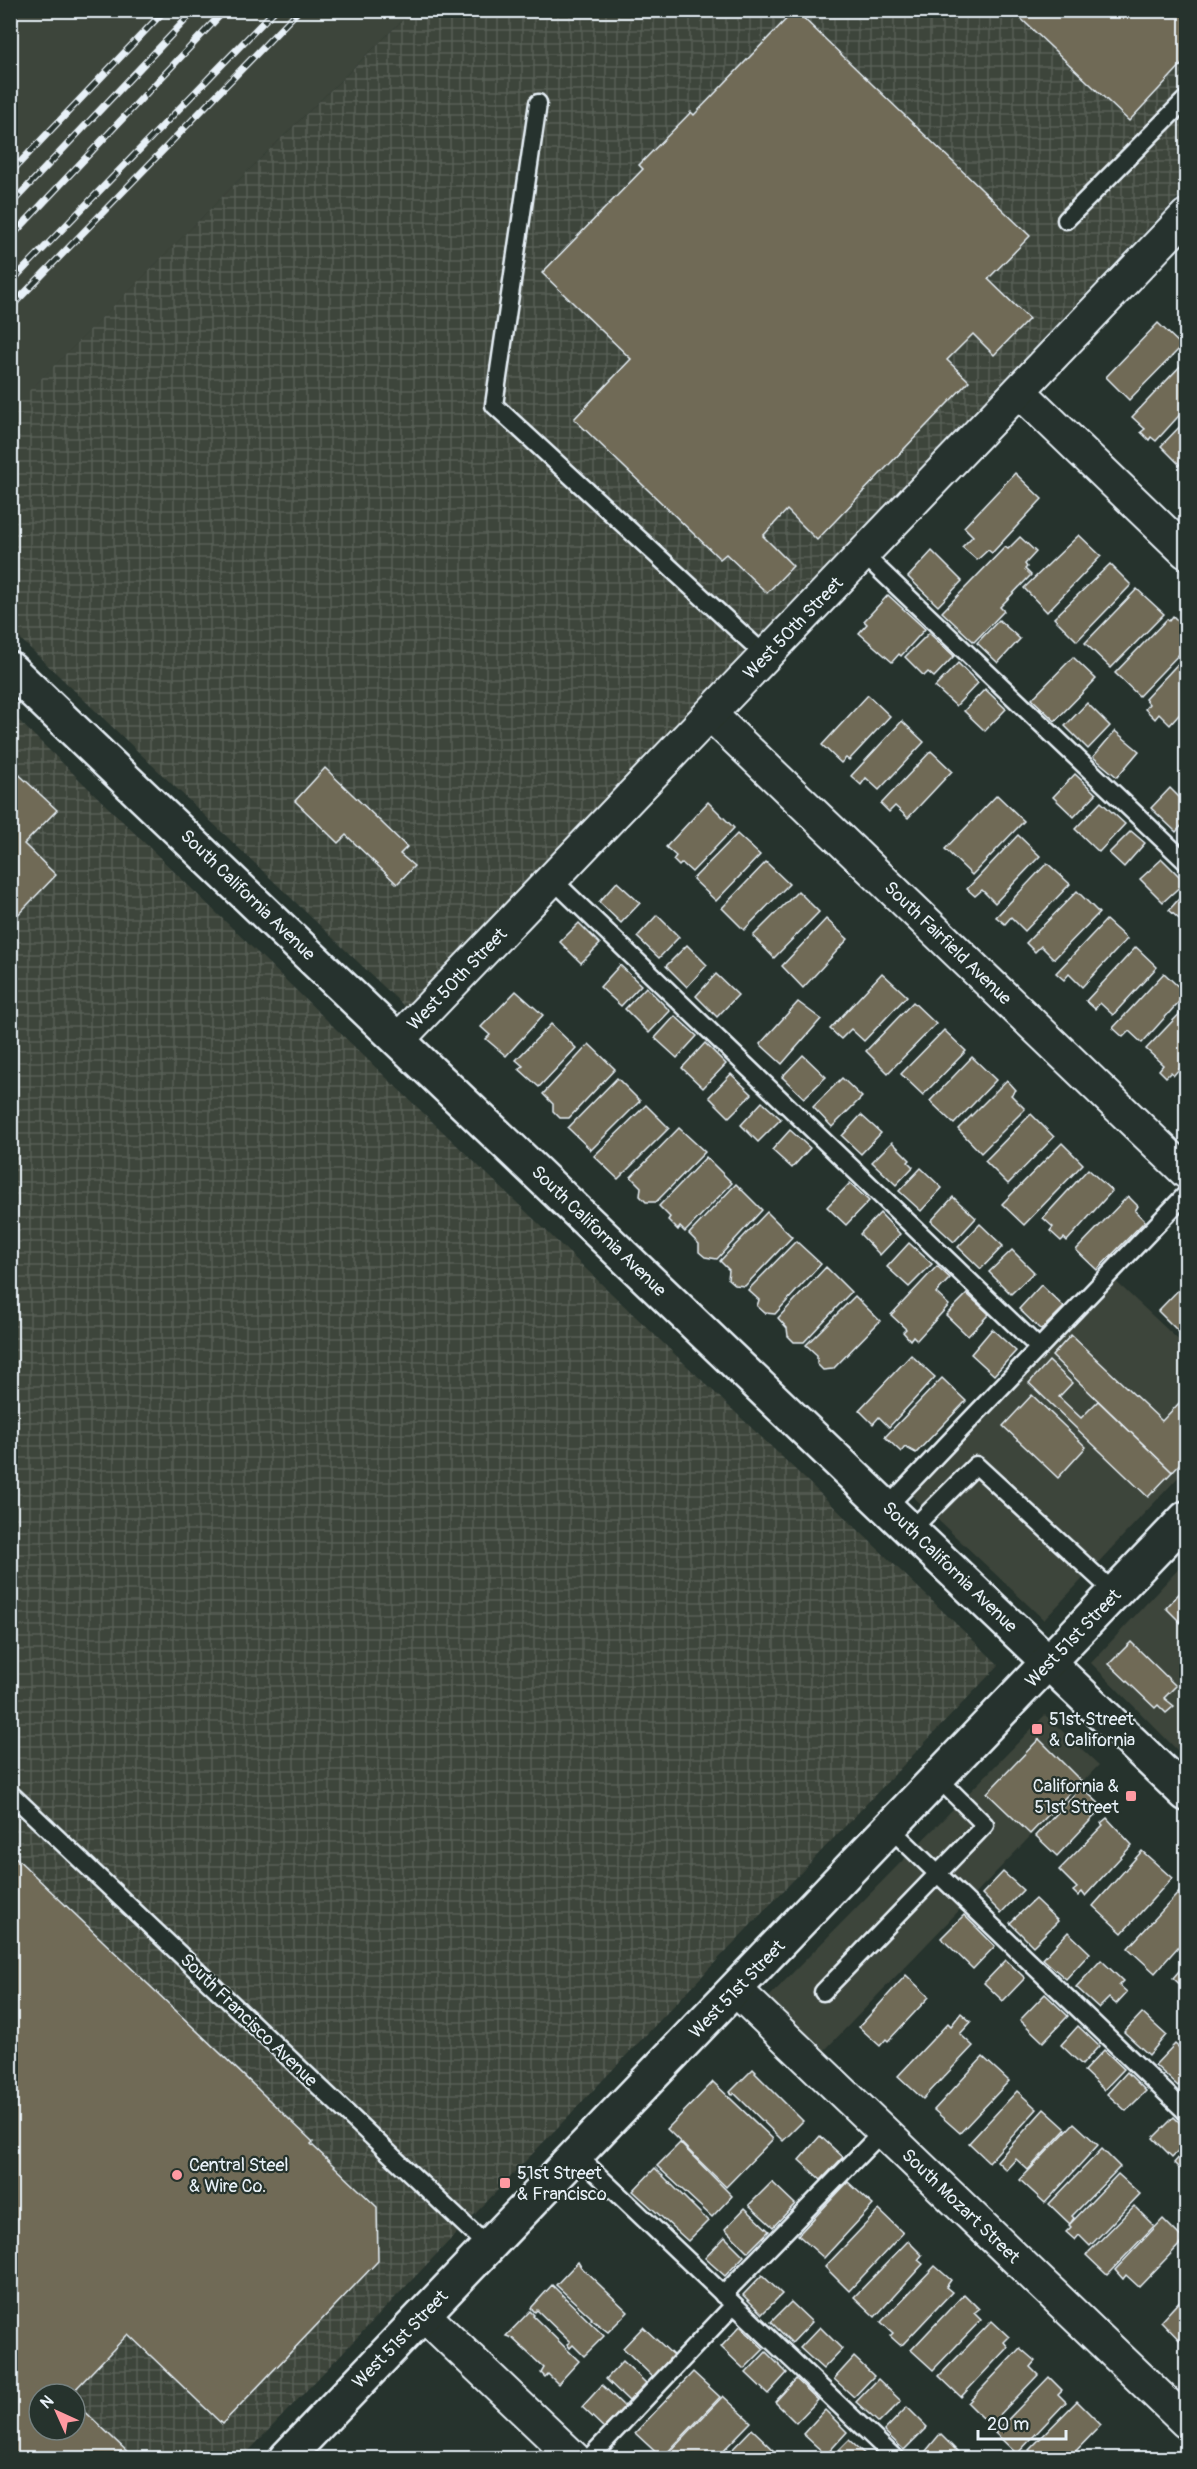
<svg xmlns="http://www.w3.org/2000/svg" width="1197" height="2469" viewBox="0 0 1197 2469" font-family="Pangolin,sans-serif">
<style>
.built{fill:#3c443a}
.industrial{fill:url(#industrial-grid);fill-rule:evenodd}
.building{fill:#6f6a57;stroke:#e8f1f8;stroke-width:1.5}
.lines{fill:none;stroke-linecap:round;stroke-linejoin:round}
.lane-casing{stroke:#e8f1f8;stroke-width:21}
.street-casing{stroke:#e8f1f8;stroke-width:36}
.secondary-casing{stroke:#e8f1f8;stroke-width:38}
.lane{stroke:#26332d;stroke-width:16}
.street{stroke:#26332d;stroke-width:32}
.secondary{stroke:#26332d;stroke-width:33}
.rail-casing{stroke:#e8f1f8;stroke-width:7}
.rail{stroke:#26332d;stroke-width:4.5;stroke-dasharray:14;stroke-linecap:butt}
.poi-dot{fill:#ff9aa2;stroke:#26332d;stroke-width:2}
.labels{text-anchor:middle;stroke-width:4.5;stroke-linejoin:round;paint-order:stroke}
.street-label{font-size:18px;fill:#e8f1f8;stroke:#26332d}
.poi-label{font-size:18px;fill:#e8f1f8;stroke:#26332d;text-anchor:start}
</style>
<defs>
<pattern id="industrial-grid" width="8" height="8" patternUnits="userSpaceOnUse" patternTransform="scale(1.5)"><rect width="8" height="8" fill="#3c443a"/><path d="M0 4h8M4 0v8" fill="none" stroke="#585f57"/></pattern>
</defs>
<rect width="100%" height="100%" fill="#26332d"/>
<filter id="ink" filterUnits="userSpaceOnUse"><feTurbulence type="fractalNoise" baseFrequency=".0167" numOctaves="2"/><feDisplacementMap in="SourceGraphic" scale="12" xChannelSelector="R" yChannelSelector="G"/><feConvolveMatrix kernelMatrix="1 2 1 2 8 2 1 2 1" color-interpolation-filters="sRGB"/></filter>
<g filter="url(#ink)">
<g class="built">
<polygon points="17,10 412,11 259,160 11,410 10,17"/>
<polygon points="1109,1275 1186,1347 1186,1469 1044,1620 905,1489"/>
<polygon points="1186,1561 1186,1759 1091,1663"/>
<polygon points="1045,1715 1099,1765 824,2051 769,1997"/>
</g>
<g class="industrial">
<polygon points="412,11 1186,11 1186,189 406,1008 11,630 10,410 259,160"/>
<path d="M10,712L368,1060L999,1665L242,2458H11ZM39,2394H75V2430H39Z"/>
</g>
<g class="building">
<polygon points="795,10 1030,236 988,279 1029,319 994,355 973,334 947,360 969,381 817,540 787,510 763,536 793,566 767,593 726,554 720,559 574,419 631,359 542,273 643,169 639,165 691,112 694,115"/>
<polygon points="1012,10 1179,10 1186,17 1186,60 1129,121"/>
<polygon points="1158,323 1182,346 1129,400 1106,377"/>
<polygon points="1186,360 1186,408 1156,441 1151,437 1149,440 1141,432 1145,429 1132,417"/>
<polygon points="1186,420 1186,466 1184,469 1161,446"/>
<polygon points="1015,473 1042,499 992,553 988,550 977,560 962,547 973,536 964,527"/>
<polygon points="1079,535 1101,556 1047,612 1024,588"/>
<polygon points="1020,537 1036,552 1025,564 1027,567 1025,569 1031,575 1000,607 1004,611 974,642 942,612 1005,547 1008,549"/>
<polygon points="932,551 962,581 938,606 908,577"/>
<polygon points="1110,564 1131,585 1077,641 1054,618"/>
<polygon points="1137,589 1164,614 1111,668 1085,643"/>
<polygon points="888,595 925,629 901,656 899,654 892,662 859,633 867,624 864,621"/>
<polygon points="1173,616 1186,629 1186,647 1139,696 1115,673 1167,619 1169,621"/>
<polygon points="999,620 1020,639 998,663 977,643"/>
<polygon points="929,633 954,656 934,677 928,672 924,676 905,657"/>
<polygon points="1186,655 1186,707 1170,725 1159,714 1155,719 1145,709 1149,704 1145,699"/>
<polygon points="1073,657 1096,679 1055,721 1032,699"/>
<polygon points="958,663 978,683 956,706 935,687"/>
<polygon points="985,689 1006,709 985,731 964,711"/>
<polygon points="868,695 890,716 849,760 846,758 841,763 822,745"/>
<polygon points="1087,703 1110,726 1088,749 1065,726"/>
<polygon points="902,721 924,742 879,790 866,778 861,785 851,776"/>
<polygon points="1115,731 1139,751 1117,777 1093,757"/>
<polygon points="931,751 952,771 908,818 895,806 889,812 881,804"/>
<polygon points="10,766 57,810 24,844 56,875 10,923"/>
<polygon points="325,768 407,847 400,854 414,866 397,884 346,835 338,843 295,801"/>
<polygon points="1075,774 1096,794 1074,817 1053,797"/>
<polygon points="1170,788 1186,804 1186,821 1176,832 1151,808"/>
<polygon points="997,795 1024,821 972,875 945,849"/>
<polygon points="708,802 734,828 692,872 682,863 679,866 673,860 676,856 666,847"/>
<polygon points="1101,802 1125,824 1099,852 1075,829"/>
<polygon points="1131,831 1145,843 1124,867 1109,853"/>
<polygon points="737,834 760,855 716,901 693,879"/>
<polygon points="1018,835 1040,856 995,903 982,890 975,896 967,889"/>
<polygon points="1162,859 1185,882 1163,902 1140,879"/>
<polygon points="766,862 789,884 744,930 722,908"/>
<polygon points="1047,863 1070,884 1025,931 1011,917 1005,924 996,917"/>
<polygon points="617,882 640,903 621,923 599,902"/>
<polygon points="798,891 819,912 774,958 753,936"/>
<polygon points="1077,891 1099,913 1054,959 1041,946 1035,952 1026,943"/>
<polygon points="1186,891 1186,925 1169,910"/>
<polygon points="657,915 679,937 659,958 637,937"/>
<polygon points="826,919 848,939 803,988 782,966"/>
<polygon points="1106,920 1127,939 1082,987 1069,974 1064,980 1056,973"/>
<polygon points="579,923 600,944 581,963 560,942"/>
<polygon points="687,945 707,965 687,987 666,966"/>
<polygon points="1136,947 1157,967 1113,1015 1100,1003 1095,1009 1086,1001"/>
<polygon points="620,965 641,985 621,1006 600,987"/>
<polygon points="882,973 907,996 864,1041 851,1029 841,1039 830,1029"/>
<polygon points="1164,973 1186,994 1142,1043 1129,1031 1123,1037 1113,1028"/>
<polygon points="716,974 738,995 717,1017 696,996"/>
<polygon points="646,987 670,1011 649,1033 625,1009"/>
<polygon points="516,991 543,1015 506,1056 486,1039 490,1035 481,1027"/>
<polygon points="798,1002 821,1019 782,1064 760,1044"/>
<polygon points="913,1002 936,1024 888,1073 866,1051"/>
<polygon points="1186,1007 1186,1061 1174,1075 1171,1072 1166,1077 1159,1070 1163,1065 1146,1049"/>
<polygon points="675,1016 697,1036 677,1058 655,1038"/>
<polygon points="551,1024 576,1048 539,1087 519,1069 523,1066 516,1060"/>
<polygon points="944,1030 966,1051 923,1095 901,1074"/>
<polygon points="705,1043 726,1064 703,1088 682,1068"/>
<polygon points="589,1044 615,1069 569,1118 560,1118 553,1111 553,1104 543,1094"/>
<polygon points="803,1055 826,1077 804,1098 782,1077"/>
<polygon points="972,1057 996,1080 954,1124 930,1101"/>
<polygon points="731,1074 752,1094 729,1117 709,1097"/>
<polygon points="617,1078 640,1101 591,1150 568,1128"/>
<polygon points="842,1078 862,1097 832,1127 813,1107"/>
<polygon points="1007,1080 1016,1090 1011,1095 1025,1109 981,1153 958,1129"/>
<polygon points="762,1102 781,1119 758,1142 741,1125"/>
<polygon points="646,1105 669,1128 618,1179 594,1156"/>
<polygon points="1031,1114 1054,1137 1008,1184 985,1161"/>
<polygon points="861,1115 881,1133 861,1154 842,1136"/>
<polygon points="679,1128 705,1152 656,1202 646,1202 640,1196 641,1187 631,1177"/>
<polygon points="790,1130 810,1148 792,1168 772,1150"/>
<polygon points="892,1142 910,1160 908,1162 913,1167 896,1185 872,1162"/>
<polygon points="1062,1143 1083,1164 1024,1225 1002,1204"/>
<polygon points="706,1157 732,1183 685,1232 680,1227 678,1230 668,1220 670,1217 659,1206"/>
<polygon points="921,1168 942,1188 921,1211 899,1191"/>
<polygon points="1088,1169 1112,1191 1067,1241 1064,1238 1061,1241 1050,1231 1053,1227 1043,1218"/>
<polygon points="850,1183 869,1201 846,1225 827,1207"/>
<polygon points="736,1184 762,1210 717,1259 705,1257 699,1252 699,1244 689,1234"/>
<polygon points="1128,1196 1138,1206 1135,1211 1145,1221 1097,1270 1076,1250"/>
<polygon points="953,1197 976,1218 954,1242 931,1221"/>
<polygon points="767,1212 792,1237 745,1286 735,1285 728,1279 729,1270 720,1261"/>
<polygon points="880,1213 900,1234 880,1255 860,1234"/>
<polygon points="980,1224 1003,1246 981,1269 958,1247"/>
<polygon points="796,1241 821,1264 775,1314 765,1313 757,1306 759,1300 748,1290"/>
<polygon points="909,1243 932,1264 909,1287 887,1267"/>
<polygon points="1012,1250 1034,1272 1011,1294 989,1272"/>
<polygon points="937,1266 950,1278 936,1293 949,1305 917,1340 913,1336 910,1340 903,1332 906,1329 891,1315"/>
<polygon points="826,1267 851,1292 804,1342 794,1342 788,1336 787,1328 778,1318"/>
<polygon points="1186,1282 1186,1339 1158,1311"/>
<polygon points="1041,1285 1064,1307 1041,1330 1019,1309"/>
<polygon points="967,1294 989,1314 968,1336 946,1315"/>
<polygon points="855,1296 880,1321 833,1369 823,1370 817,1364 817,1355 806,1345"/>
<polygon points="992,1329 1016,1351 994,1375 971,1354"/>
<polygon points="1071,1335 1162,1421 1183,1399 1186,1403 1186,1436 1181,1442 1186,1448 1186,1457 1172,1472 1052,1356"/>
<polygon points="911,1355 935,1377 889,1427 879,1417 873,1424 859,1410"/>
<polygon points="1049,1361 1072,1383 1059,1397 1081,1418 1098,1401 1172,1472 1148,1497 1029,1383"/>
<polygon points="942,1378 966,1401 916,1453 905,1447 901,1452 885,1437"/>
<polygon points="1032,1395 1086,1447 1058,1478 1003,1426"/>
<polygon points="1186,1586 1186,1628 1166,1608"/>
<polygon points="1131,1642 1176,1686 1164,1698 1174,1706 1166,1713 1158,1705 1155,1708 1109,1664"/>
<polygon points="1039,1739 1081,1781 1030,1834 987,1793"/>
<polygon points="1081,1787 1103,1807 1057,1856 1036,1836"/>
<polygon points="1107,1818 1132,1845 1085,1896 1082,1892 1078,1896 1073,1891 1077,1888 1059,1870 1103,1825 1101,1823"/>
<polygon points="1142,1851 1172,1878 1122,1933 1093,1906"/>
<polygon points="10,1852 313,2142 311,2144 377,2207 378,2261 222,2424 128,2334 71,2394 39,2394 39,2430 75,2430 75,2402 134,2458 10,2458"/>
<polygon points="1003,1872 1023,1890 1001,1913 982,1894"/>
<polygon points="1182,1889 1186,1893 1186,1938 1155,1973 1128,1948"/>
<polygon points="1035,1899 1058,1921 1033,1946 1010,1923"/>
<polygon points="964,1915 995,1946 973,1969 941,1938"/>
<polygon points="1068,1932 1090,1953 1066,1979 1043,1959"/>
<polygon points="1006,1960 1025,1978 1003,2001 984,1983"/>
<polygon points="1101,1960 1123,1981 1119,1985 1127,1992 1116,2004 1109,1998 1099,2008 1076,1987"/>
<polygon points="1186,1963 1186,1990 1173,1978"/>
<polygon points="906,1975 929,1997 888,2041 886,2039 880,2046 859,2027"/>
<polygon points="1045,1994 1068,2016 1043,2042 1020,2020"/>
<polygon points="961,2013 971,2022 960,2034 973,2046 923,2099 898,2076 948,2023 951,2026"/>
<polygon points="1142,2013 1166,2035 1149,2055 1124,2032"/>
<polygon points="1078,2026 1099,2046 1082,2065 1061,2045"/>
<polygon points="1175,2044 1186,2054 1186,2077 1178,2086 1155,2065"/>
<polygon points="1104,2050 1124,2069 1104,2090 1084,2071"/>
<polygon points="983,2057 1009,2081 960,2133 934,2110"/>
<polygon points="753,2069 756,2072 755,2073 803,2121 783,2141 734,2093 733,2095 730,2092"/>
<polygon points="1127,2072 1146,2091 1126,2111 1107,2094"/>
<polygon points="713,2082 773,2139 726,2187 667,2129"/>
<polygon points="1017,2091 1037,2109 989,2162 969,2143"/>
<polygon points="1044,2109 1066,2129 1028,2170 1016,2159 1006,2170 997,2161"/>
<polygon points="1174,2117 1186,2129 1186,2142 1172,2157 1153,2138"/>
<polygon points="1074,2123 1098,2145 1045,2203 1020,2180"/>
<polygon points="820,2136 843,2157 821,2180 799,2160"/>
<polygon points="680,2143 732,2196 712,2217 657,2166"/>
<polygon points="1102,2149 1120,2167 1072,2216 1074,2218 1070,2224 1049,2204"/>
<polygon points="1186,2149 1186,2175 1174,2163"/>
<polygon points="655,2168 708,2221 688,2241 633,2191"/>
<polygon points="1118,2174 1140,2194 1090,2246 1079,2235 1075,2240 1066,2232 1071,2227 1069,2225"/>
<polygon points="772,2182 795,2204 773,2227 749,2205"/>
<polygon points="848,2182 873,2205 824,2258 798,2235"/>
<polygon points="1134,2206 1154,2226 1107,2275 1086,2255"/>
<polygon points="745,2208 769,2231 748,2252 725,2229"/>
<polygon points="879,2210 903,2233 849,2291 825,2267"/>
<polygon points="1163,2219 1184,2240 1139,2287 1126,2275 1123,2279 1115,2270"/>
<polygon points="725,2237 744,2256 725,2276 705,2258"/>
<polygon points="908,2241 922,2255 918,2260 923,2264 875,2317 854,2297"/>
<polygon points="578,2262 581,2267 628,2312 608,2332 591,2319 592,2318 556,2285"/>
<polygon points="935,2266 951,2280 946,2287 952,2292 903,2344 900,2345 890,2336 893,2333 881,2322"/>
<polygon points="762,2275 782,2294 762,2314 743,2295"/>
<polygon points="552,2285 604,2336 584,2356 573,2345 570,2348 567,2344 570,2342 537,2310 535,2312 531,2308"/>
<polygon points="964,2294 979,2309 974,2313 981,2320 933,2370 911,2350"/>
<polygon points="1186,2294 1186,2347 1161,2321"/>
<polygon points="791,2302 812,2322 792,2343 771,2322"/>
<polygon points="530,2311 534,2315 533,2316 579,2361 558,2384 548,2374 545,2377 541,2373 544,2368 512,2338 506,2336"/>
<polygon points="992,2321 1009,2337 1004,2342 1008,2347 961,2397 939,2376"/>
<polygon points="740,2326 764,2349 744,2369 721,2347"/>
<polygon points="643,2327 673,2355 653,2377 623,2348"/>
<polygon points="820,2327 842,2349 823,2369 800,2348"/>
<polygon points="1020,2348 1035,2361 1030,2367 1038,2375 990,2425 968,2403"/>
<polygon points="766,2352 787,2373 768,2394 746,2373"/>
<polygon points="854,2357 874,2376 854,2397 834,2379"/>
<polygon points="623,2361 646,2383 629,2401 606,2379"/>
<polygon points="693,2372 720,2397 662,2458 635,2433"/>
<polygon points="1049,2377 1062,2390 1058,2394 1066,2402 1017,2454 995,2433"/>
<polygon points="796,2379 818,2400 796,2423 775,2402"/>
<polygon points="878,2379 901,2401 879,2423 856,2402"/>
<polygon points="602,2385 625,2407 604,2428 582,2407"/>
<polygon points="723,2396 751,2422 716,2458 664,2458"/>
<polygon points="1077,2401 1101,2425 1069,2458 1026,2458 1032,2453 1029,2450"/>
<polygon points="907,2407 927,2427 904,2450 884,2431"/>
<polygon points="825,2410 847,2432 826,2455 803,2434"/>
<polygon points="752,2429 777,2453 772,2458 724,2458"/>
<polygon points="940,2434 960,2454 956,2458 920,2458"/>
<polygon points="849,2440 869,2458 831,2458"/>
</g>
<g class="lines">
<g class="lane-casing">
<g id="lane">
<polyline points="538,103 494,405 766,656"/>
<polyline points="1066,220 1186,99"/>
<polyline points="863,554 1186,862"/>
<polyline points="552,879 1039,1348"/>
<polyline points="887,1507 1186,1194"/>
<polyline points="911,1530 976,1465 1115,1593"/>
<polyline points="10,1793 488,2247"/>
<polyline points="890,1828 1186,2112"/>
<polyline points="823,1992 985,1825 938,1778"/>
<polyline points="577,2155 895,2458"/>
<polyline points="723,2295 883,2131"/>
<polyline points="589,2458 734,2305"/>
</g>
</g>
<g class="street-casing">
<g id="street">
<polyline points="1019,391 1186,552"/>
<polyline points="710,714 1186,1172"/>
<polyline points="399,1039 1186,216"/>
<polyline points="736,1990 1186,2422"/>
<polyline points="424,2315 574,2458"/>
</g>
</g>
<g class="secondary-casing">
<g id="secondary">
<polyline points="10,669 1186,1794"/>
<polyline points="286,2458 1186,1518"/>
</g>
</g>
<use href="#lane" class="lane"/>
<use href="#street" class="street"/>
<use href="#secondary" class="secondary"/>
<g class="rail-casing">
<g id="rail">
<polyline points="10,173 165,10"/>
<polyline points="10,205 195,10"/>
<polyline points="10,238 225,10"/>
<polyline points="10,283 275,10"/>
<polyline points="10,308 299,10"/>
</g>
</g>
<use href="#rail" class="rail"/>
</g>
</g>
<g class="poi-dot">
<rect x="1031" y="1723" width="12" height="12" rx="3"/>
<rect x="1125" y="1790" width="12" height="12" rx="3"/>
<circle cx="177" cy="2175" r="6"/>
<rect x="499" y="2177" width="12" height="12" rx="3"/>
</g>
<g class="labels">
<g class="street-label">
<text transform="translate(793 628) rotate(-46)" y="6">West 50th Street</text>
<text transform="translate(248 895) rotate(44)" y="6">South California Avenue</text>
<text transform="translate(948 943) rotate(44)" y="6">South Fairfield Avenue</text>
<text transform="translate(457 979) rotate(-46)" y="6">West 50th Street</text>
<text transform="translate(599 1231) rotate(44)" y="6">South California Avenue</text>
<text transform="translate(950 1567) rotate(44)" y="6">South California Avenue</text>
<text transform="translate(1073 1638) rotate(-46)" y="6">West 51st Street</text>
<text transform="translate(737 1989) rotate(-46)" y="6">West 51st Street</text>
<text transform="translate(249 2020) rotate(44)" y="6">South Francisco Avenue</text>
<text transform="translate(961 2206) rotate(44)" y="6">South Mozart Street</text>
<text transform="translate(400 2339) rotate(-46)" y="6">West 51st Street</text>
</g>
<g class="poi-label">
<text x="1049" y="1725">51st Street<tspan x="1049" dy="21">&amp; California</tspan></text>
<text x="1119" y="1792" text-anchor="end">California &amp;<tspan x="1119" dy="21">51st Street</tspan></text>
<text x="189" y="2171">Central Steel<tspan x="189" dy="21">&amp; Wire Co.</tspan></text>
<text x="517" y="2179">51st Street<tspan x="517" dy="21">&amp; Francisco</tspan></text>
</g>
</g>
<rect width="1197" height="2469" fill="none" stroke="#26332d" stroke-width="36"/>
<rect x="18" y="18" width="1161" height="2433" fill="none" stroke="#e8f1f8" stroke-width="2" filter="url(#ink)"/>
<g transform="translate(57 2412) rotate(315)"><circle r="28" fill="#26332d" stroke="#747f7e" stroke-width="1.5"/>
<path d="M0-4.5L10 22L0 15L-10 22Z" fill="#ff9aa2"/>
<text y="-9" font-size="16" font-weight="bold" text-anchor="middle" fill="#e8f1f8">N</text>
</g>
<path d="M978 2430v9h88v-9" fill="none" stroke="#e8f1f8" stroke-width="3"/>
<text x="987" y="2430" font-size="18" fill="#e8f1f8" stroke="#26332d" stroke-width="4.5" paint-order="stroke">20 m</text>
</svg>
